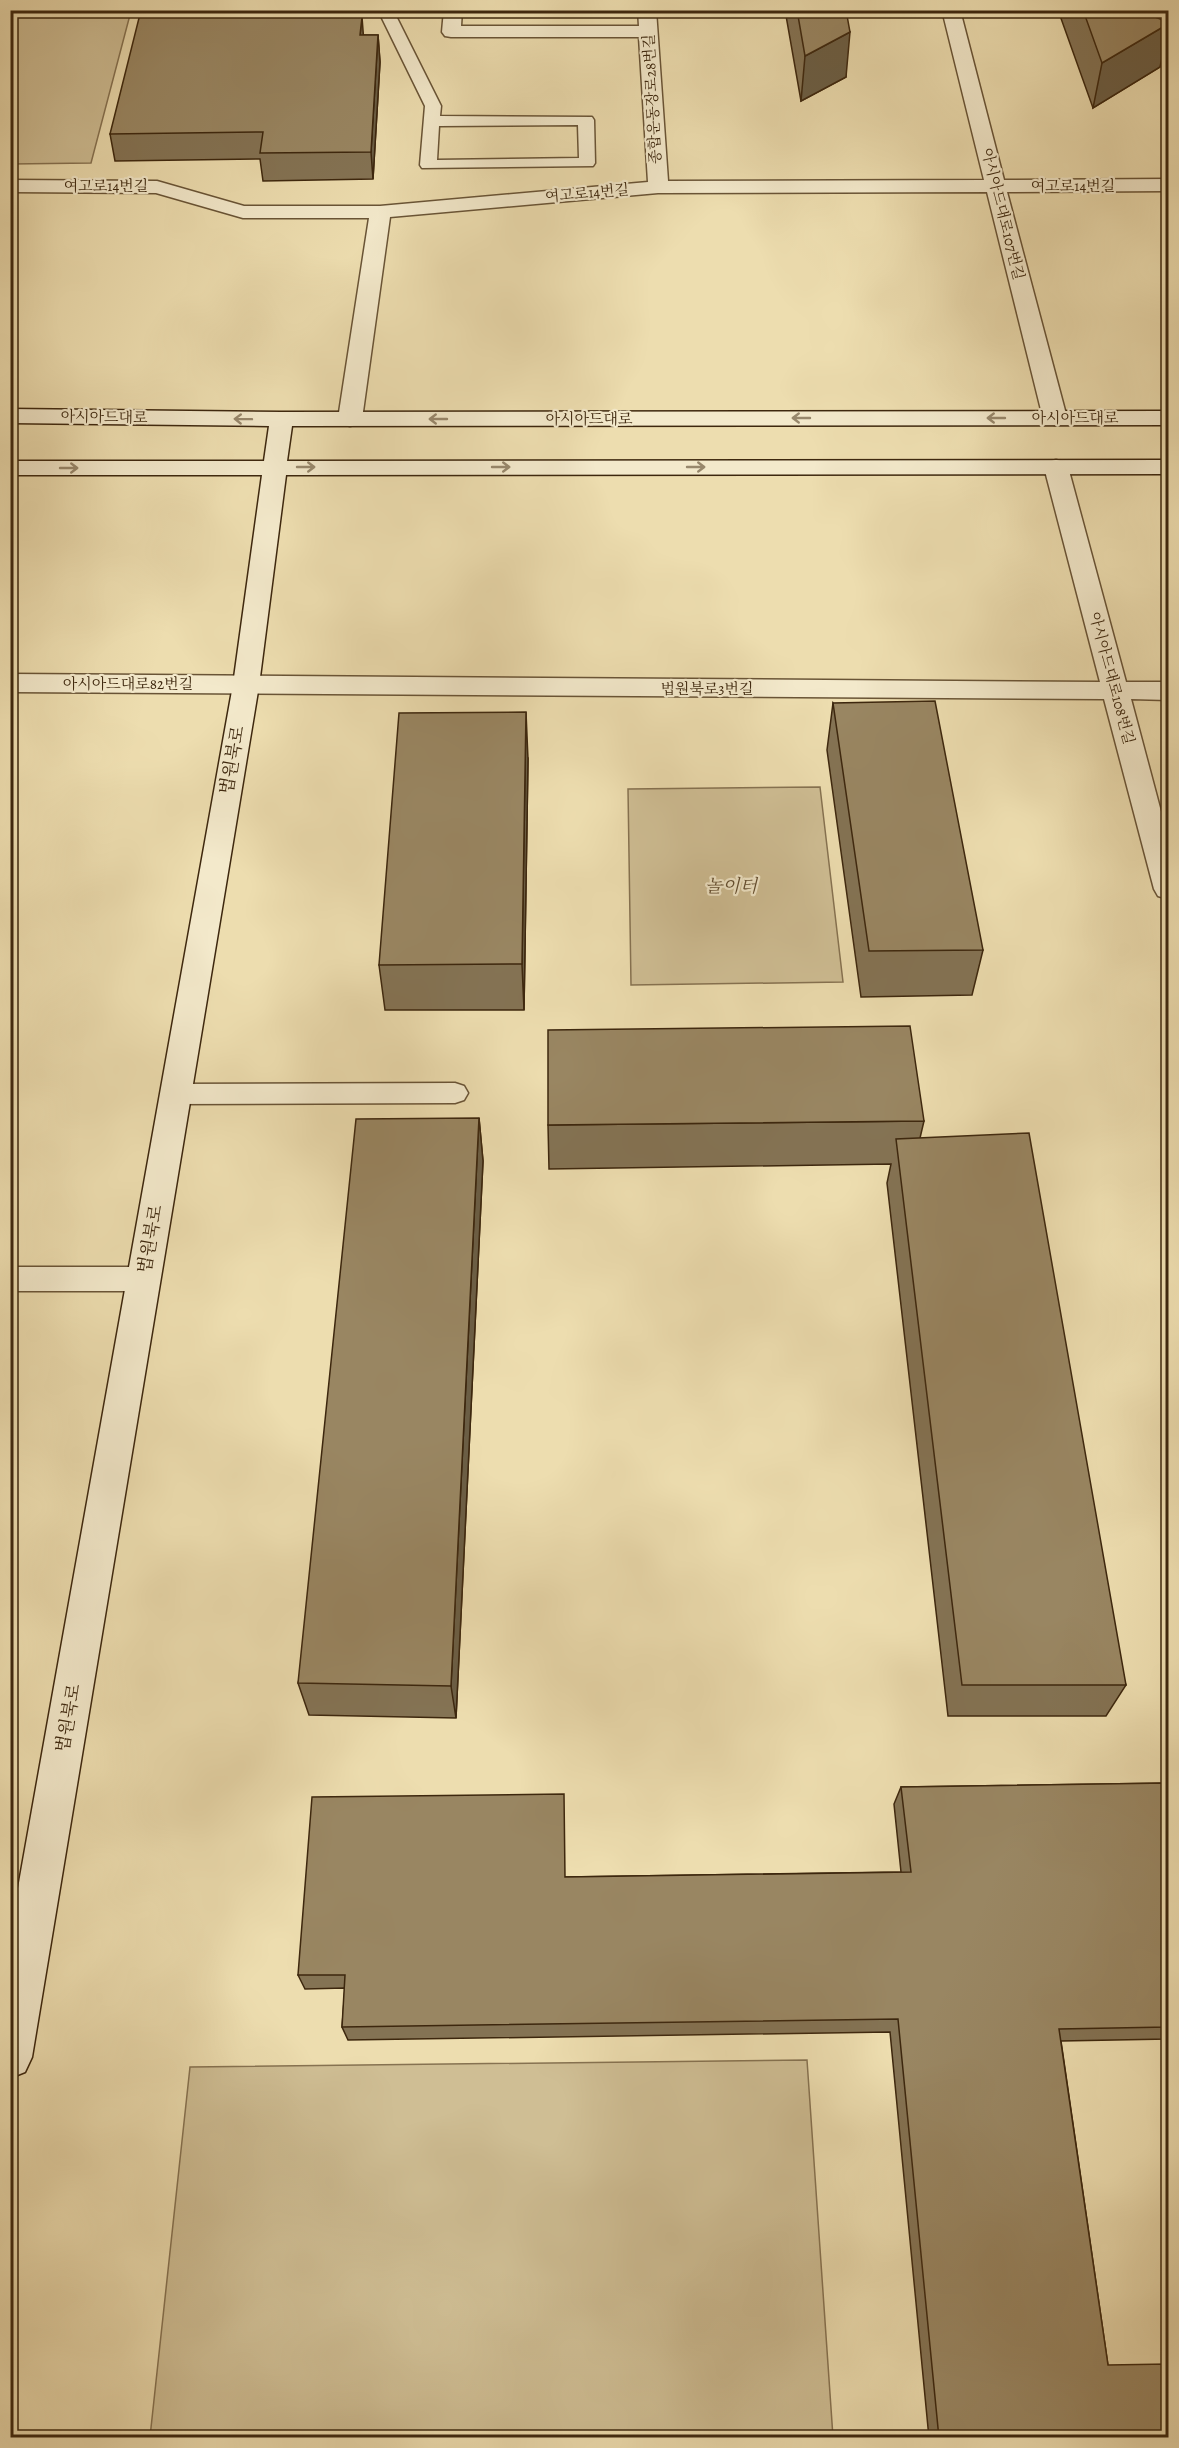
<svg xmlns="http://www.w3.org/2000/svg" width="1179" height="2448" viewBox="0 0 1179 2448" font-family="Alegreya,'Noto Serif KR',serif">
<style>
.green{fill:#cfbe94;stroke:#867251;stroke-width:1.5}
.lines{fill:none;stroke-linecap:round;stroke-linejoin:round}
.service-casing{stroke:#695436;stroke-width:3}
.minor-casing{stroke:#695436;stroke-width:3}
.secondary-casing{stroke:#3d270e;stroke-width:3}
.service{fill:#f3e9cb;fill-rule:evenodd}
.minor{fill:#f3e9cb;fill-rule:evenodd}
.secondary{fill:#f3e9cb;fill-rule:evenodd}
.wall{fill:#847354;stroke:#3d270e;stroke-width:1.5}
.shaded-wall{fill:#6b5e45;stroke:#3d270e;stroke-width:1.5}
.building{fill:#998662;stroke:#3d270e;stroke-width:1.5}
.oneway{stroke:#98886c}
.labels{text-anchor:middle;stroke-width:4.5;stroke-linejoin:round;paint-order:stroke}
.far-street-label{font-size:15px;fill:#3d270e;stroke:#f3e9cb}
.street-label{font-size:18px;fill:#3d270e;stroke:#f3e9cb}
.park-label{font-size:18px;font-style:italic;fill:#624d30;stroke:#f3e9cb}
</style>
<rect width="100%" height="100%" fill="#edddaf"/>
<filter id="stains"><feTurbulence type="fractalNoise" baseFrequency=".00333" numOctaves="4"/><feColorMatrix values="0 0 0 0 .2 0 0 0 0 .09 0 0 0 0 .02 0 0 0 .5 -.17"/></filter>
<radialGradient id="worn" r=".72"><stop offset=".6" stop-color="#630" stop-opacity="0"/><stop offset="1" stop-color="#630" stop-opacity=".3"/></radialGradient>
<g class="green">
<polygon points="10,11 131,11 91,163 11,164"/>
<polygon points="820,787 843,982 631,985 628,789"/>
<polygon points="807,2060 833,2437 150,2437 190,2067"/>
</g>
<g class="lines">
<g class="service-casing">
<g id="service">
<path d="M378,10H393L441,106L440,116L592,117L594,120L595,163L593,166L422,168L420,165L425,106ZM578,125L579,158L437,160L439,126Z"/>
<polygon points="455,1083 464,1086 468,1093 464,1100 455,1103 175,1104 166,1101 162,1094 166,1087 175,1084"/>
<polygon points="10,1267 143,1267 153,1271 157,1279 153,1287 143,1291 10,1291"/>
</g>
</g>
<g class="minor-casing">
<g id="minor">
<polygon points="444,10 462,10 461,26 639,26 638,10 656,10 668,181 984,180 942,10 960,10 1004,180 1168,179 1168,191 1007,192 1067,418 1063,423 1055,425 1047,423 1043,418 987,192 658,193 390,217 362,419 358,424 350,426 342,424 338,419 369,218 243,218 156,193 10,192 10,180 157,181 244,206 380,206 648,182 639,37 451,37 445,36 442,32"/>
<polygon points="1056,460 1064,462 1068,467 1126,682 1168,682 1168,700 1131,699 1168,838 1168,899 1158,896 1154,889 1104,699 10,692 10,674 1100,682 1044,467 1048,462"/>
</g>
</g>
<g class="secondary-casing">
<polygon id="secondary" points="10,409 281,412 1168,411 1168,425 292,426 287,461 1168,460 1168,474 286,475 259,685 32,2057 25,2072 10,2078 10,1933 233,685 262,475 10,475 10,461 264,461 269,426 10,423"/>
</g>
<use href="#service" class="service"/>
<use href="#minor" class="minor"/>
<use href="#secondary" class="secondary"/>
</g>
<g class="wall">
<polygon points="341,10 340,17 363,35 378,35 380,62 373,179 263,181 260,159 115,161 110,134"/>
<polygon points="785,10 846,10 846,77 801,101"/>
<polygon points="1058,10 1137,10 1160,67 1093,108"/>
<polygon points="833,703 983,950 972,995 861,997 827,750"/>
<polygon points="528,759 524,1010 385,1010 379,965"/>
<polygon points="479,1118 483,1161 456,1718 309,1715 298,1683"/>
<polygon points="924,1121 920,1138 1126,1685 1106,1716 948,1716 887,1183 891,1164 549,1169 548,1125"/>
<polygon points="1168,1783 1168,2039 1061,2041 1108,2365 1168,2438 929,2438 890,2032 348,2040 342,2027 345,1988 305,1989 298,1975 565,1877 901,1872 894,1804 901,1787"/>
</g>
<g class="shaded-wall">
<polygon points="336,10 341,10 337,44 335,17"/>
<polygon points="362,17 364,43 360,35"/>
<polygon points="1168,24 1168,30 1160,67 1093,108 1102,63"/>
<polygon points="850,32 846,77 801,101 805,56"/>
<polygon points="378,35 380,62 373,179 371,152"/>
<polygon points="526,712 528,759 524,1010 522,964"/>
<polygon points="479,1118 483,1161 456,1718 451,1686"/>
</g>
<g class="building">
<polygon points="141,10 336,10 335,17 362,17 360,35 378,35 371,152 260,153 263,132 110,134"/>
<polygon points="797,10 846,10 850,32 805,56"/>
<polygon points="1083,10 1137,10 1168,22 1168,24 1102,63"/>
<polygon points="935,701 983,950 869,951 833,703"/>
<polygon points="526,712 522,964 379,965 399,713"/>
<polygon points="910,1026 924,1121 548,1125 548,1030"/>
<polygon points="479,1118 451,1686 298,1683 356,1119"/>
<polygon points="1029,1133 1126,1685 962,1685 896,1139"/>
<polygon points="1168,1783 1168,2027 1059,2029 1108,2365 1168,2364 1168,2438 939,2438 898,2019 342,2027 345,1975 298,1975 312,1797 564,1794 565,1877 911,1872 901,1787"/>
</g>
<defs><path id="oneway-shaft" d="M-6 0H5M1.5-3L5.5 0L1.5 3" fill="none" stroke-width="1.6" stroke-linecap="round" stroke-linejoin="round" transform="scale(1.5)"/></defs>
<g class="oneway">
<use href="#oneway-shaft" transform="translate(801 418) rotate(180)"/>
<use href="#oneway-shaft" transform="translate(996 418) rotate(180)"/>
<use href="#oneway-shaft" transform="translate(243 419) rotate(-179)"/>
<use href="#oneway-shaft" transform="translate(438 419) rotate(180)"/>
<use href="#oneway-shaft" transform="translate(306 467)"/>
<use href="#oneway-shaft" transform="translate(501 467)"/>
<use href="#oneway-shaft" transform="translate(696 467)"/>
<use href="#oneway-shaft" transform="translate(69 468)"/>
</g>
<g class="labels">
<g class="far-street-label">
<text transform="translate(652 99) rotate(-93)" y="5">종합운동장로28번길</text>
<text x="106" y="191">여고로14번길</text>
<text x="1073" y="191">여고로14번길</text>
<text transform="translate(587 193) rotate(-5)" y="5">여고로14번길</text>
<text transform="translate(1003 214) rotate(76)" y="5">아시아드대로107번길</text>
<text transform="translate(104 417) rotate(1)" y="5">아시아드대로</text>
<text x="1075" y="423">아시아드대로</text>
<text x="589" y="424">아시아드대로</text>
<text transform="translate(1112 678) rotate(75)" y="5">아시아드대로108번길</text>
<text x="128" y="689">아시아드대로82번길</text>
<text x="707" y="694">법원북로3번길</text>
</g>
<g class="street-label">
<text transform="translate(232 760) rotate(-80)" y="6">법원북로</text>
<text transform="translate(150 1239) rotate(-80)" y="6">법원북로</text>
<text transform="translate(68 1718) rotate(-80)" y="6">법원북로</text>
</g>
<g class="park-label">
<text x="731" y="892">놀이터</text>
</g>
</g>
<rect width="1179" height="2448" fill="none" stroke="#edddaf" stroke-width="36"/>
<rect x="12" y="12" width="1155" height="2424" fill="none" stroke="#3d270e" stroke-width="3"/>
<rect x="18" y="18" width="1143" height="2412" fill="none" stroke="#3d270e" stroke-width="1.5"/>
<rect width="100%" height="100%" filter="url(#stains)"/>
<rect width="100%" height="100%" fill="url(#worn)"/>
</svg>
